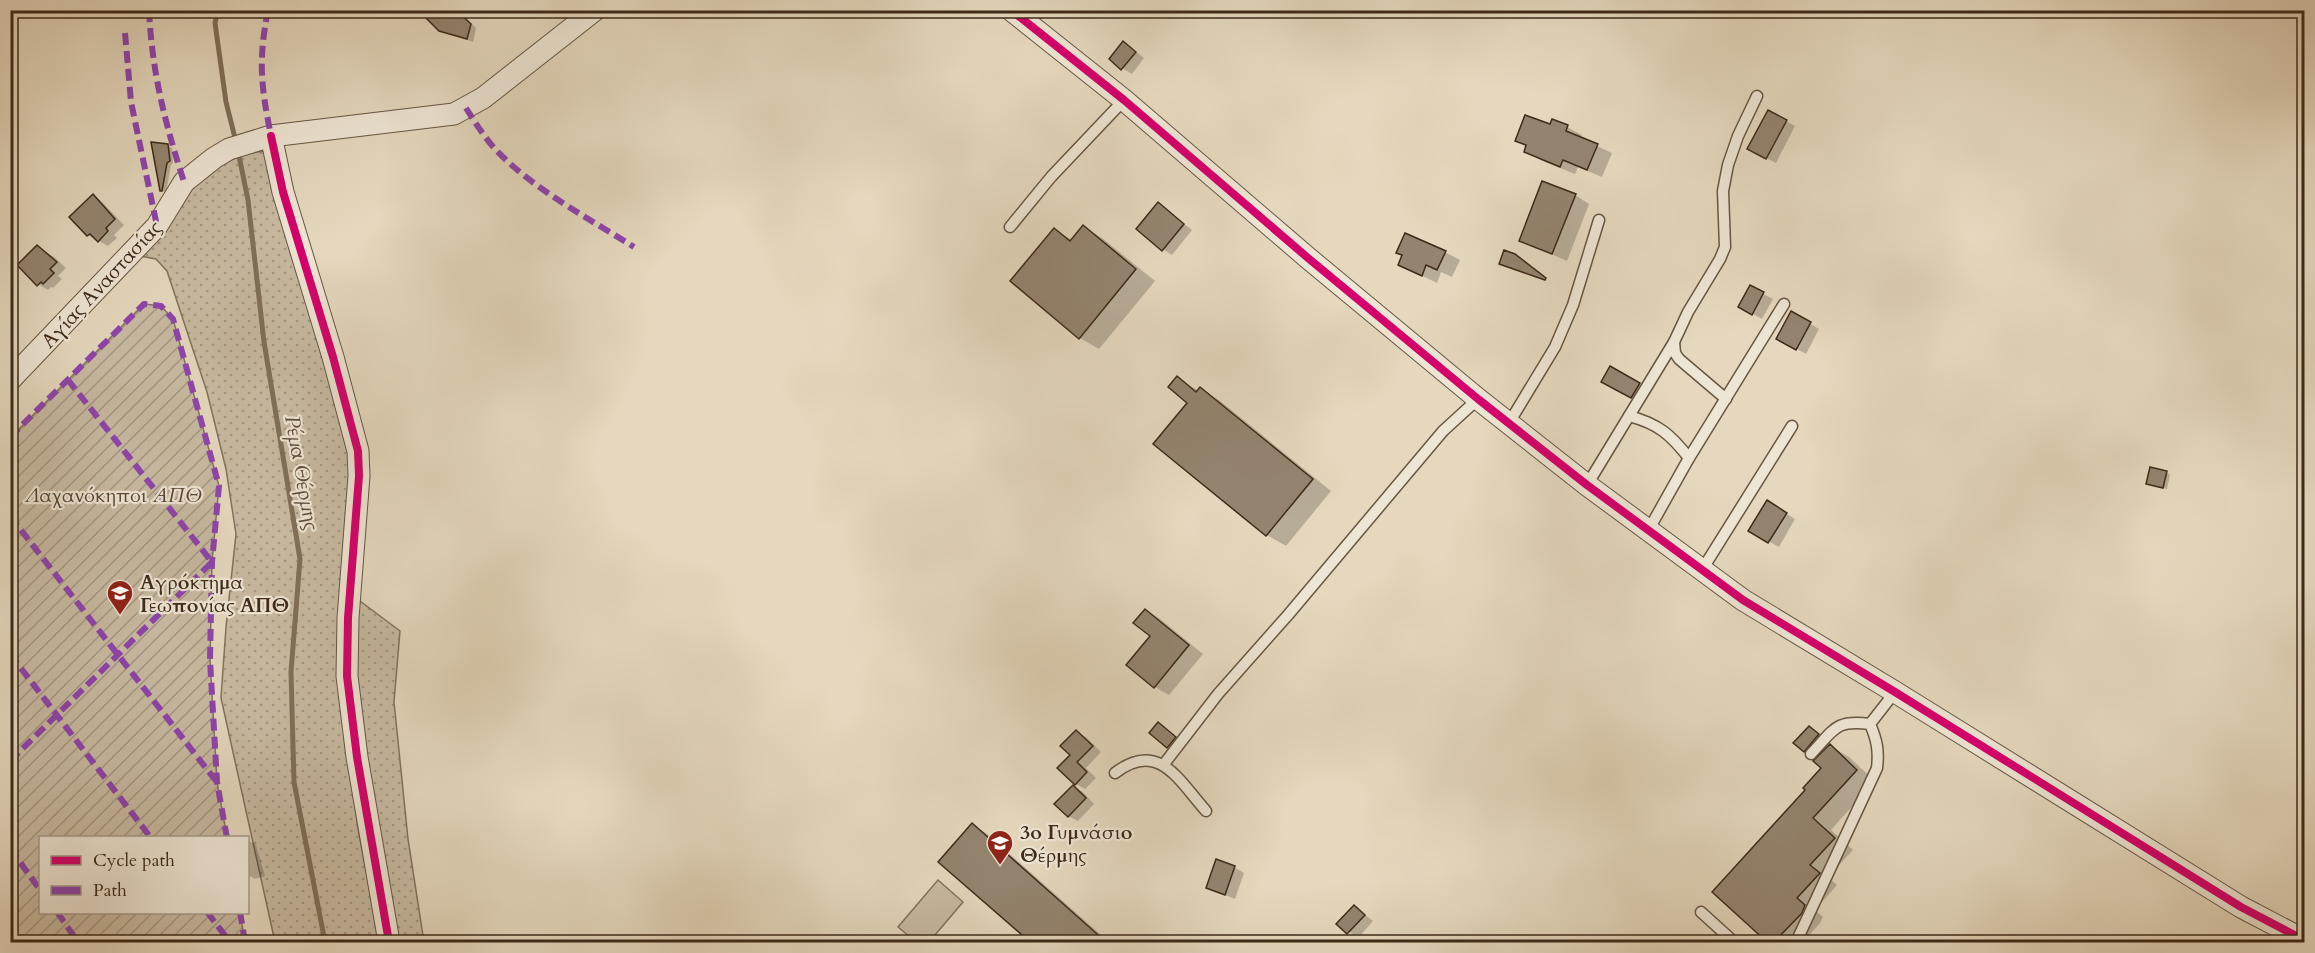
<svg xmlns="http://www.w3.org/2000/svg" width="2315" height="953" viewBox="0 0 2315 953" font-family="Cardo,serif">
<style>
.grass{fill:url(#grass-dots);stroke:#82725e;stroke-width:1.5}
.park{fill:#c8baa2;stroke:#82725e;stroke-width:1.5}
.garden{fill:url(#garden-furrows);stroke:#82725e;stroke-width:1.5}
.shadow{fill:#0003}
.lines{fill:none;stroke-linecap:round;stroke-linejoin:round}
.stream{stroke:#806f5a;stroke-width:5}
.building{fill:#94846f;stroke:#3d2a19;stroke-width:1.5}
.lane-casing{stroke:#675642;stroke-width:13}
.street-casing{stroke:#675642;stroke-width:23}
.lane{stroke:#eee6d5;stroke-width:10}
.street{stroke:#eee6d5;stroke-width:21}
.quiet{stroke:#8e44ad;stroke-width:6;stroke-dasharray:12 6;stroke-linecap:butt}
.cycleway-casing{stroke:#eee6d5;stroke-width:11}
.cycleway{stroke:#d6006c;stroke-width:8}
.labels{text-anchor:middle;stroke-width:4.5;stroke-linejoin:round;paint-order:stroke}
.street-label{font-size:20px;fill:#3d2a19;stroke:#eee6d5}
.park-label{font-size:20px;font-style:italic;fill:#594734;stroke:#eee6d5}
.poi-label{font-size:20px;font-weight:bold;fill:#3d2a19;stroke:#eee6d5;text-anchor:start}
.water-label{font-size:21px;font-style:italic;fill:#5e4c3a;stroke:#eee6d5}
</style>
<defs>
<pattern id="grass-dots" width="8" height="8" patternUnits="userSpaceOnUse" patternTransform="scale(1.5)"><rect width="8" height="8" fill="#c8baa2"/><path d="M2 2h.1M6 6h.1" fill="none" stroke="#a49783" stroke-width="1.8" stroke-linecap="round"/></pattern>
<pattern id="garden-furrows" width="10" height="10" patternUnits="userSpaceOnUse" patternTransform="scale(1.5)"><rect width="10" height="10" fill="#c8baa2"/><path d="M-1 1l2-2M0 10L10 0M9 11l2-2" fill="none" stroke="#a49783"/></pattern>
</defs>
<rect width="100%" height="100%" fill="#e5d8be"/>
<filter id="stains"><feTurbulence type="fractalNoise" baseFrequency=".00333" numOctaves="4"/><feColorMatrix values="0 0 0 0 .2 0 0 0 0 .09 0 0 0 0 .02 0 0 0 .5 -.17"/></filter>
<radialGradient id="worn" r=".72"><stop offset=".6" stop-color="#630" stop-opacity="0"/><stop offset="1" stop-color="#630" stop-opacity=".3"/></radialGradient>
<g class="grass">
<path d="M268,151L354,460L345,739L359,834L380,942H275L221,698L226,627L236,534L226,469L207,392L167,271L156,259L140,256C173,213 206,153 268,151Z"/>
<polygon points="356,598 400,631 394,702 408,839 424,942 392,942 354,723"/>
</g>
<polygon class="park" points="938,880 963,902 929,942 916,942 898,927"/>
<polygon class="garden" points="144,304 161,306 173,319 219,486 212,562 210,660 217,782 227,837 40,838 40,912 240,913 245,942 11,942 11,437"/>
<g class="shadow">
<polygon points="436,10 458,10 476,28 473,42 440,30"/>
<polygon points="1124,43 1144,58 1132,74 1122,68"/>
<polygon points="1786,121 1795,126 1776,163 1749,149"/>
<polygon points="1550,126 1567,127 1582,135 1580,138 1612,153 1602,177 1578,167 1575,174 1540,160 1526,151 1528,146 1517,140"/>
<polygon points="167,146 172,148 173,163 171,165 166,193 161,190"/>
<polygon points="1575,195 1589,204 1567,261 1520,240"/>
<polygon points="93,196 102,202 124,225 114,235 117,238 108,246 88,235"/>
<polygon points="1158,204 1192,230 1172,255 1163,249"/>
<polygon points="1083,227 1102,238 1155,281 1099,349 1080,338 1054,229 1072,240"/>
<polygon points="37,247 54,257 66,268 58,276 62,279 53,288 51,287 48,290 38,284"/>
<polygon points="1445,252 1460,260 1452,277 1441,272 1437,283 1400,265"/>
<polygon points="1750,287 1773,299 1762,319 1740,307"/>
<polygon points="1791,313 1819,329 1806,354 1778,339"/>
<polygon points="1611,368 1649,390 1641,403 1603,381"/>
<polygon points="1177,378 1199,391 1200,389 1219,400 1331,491 1286,546 1267,535"/>
<polygon points="2166,472 2170,475 2167,489 2147,483"/>
<polygon points="1767,502 1795,519 1779,547 1750,531"/>
<polygon points="1145,610 1160,619 1203,654 1169,695 1155,687 1152,636"/>
<polygon points="1158,724 1184,743 1177,752 1168,747"/>
<polygon points="1810,728 1827,741 1814,757 1796,743"/>
<polygon points="1076,732 1086,737 1101,752 1086,768 1096,778 1085,789 1076,784"/>
<polygon points="1830,746 1849,757 1875,781 1831,830 1853,850 1828,877 1837,885 1815,910 1823,917 1820,923 1803,942 1769,942 1714,892 1807,790 1823,768"/>
<polygon points="1073,787 1083,792 1094,804 1078,821 1068,816"/>
<polygon points="972,825 986,833 1109,942 1034,942 940,861"/>
<polygon points="248,840 256,845 265,876 255,879 248,875"/>
<polygon points="1234,867 1244,873 1235,899 1208,888"/>
<polygon points="1354,906 1373,921 1358,938 1338,924"/>
</g>
<g class="lines">
<g class="stream">
<polyline points="218,10 215,23 226,102 236,142"/>
<polyline points="238,151 248,200 264,342 300,559 291,672 294,782 325,942"/>
</g>
</g>
<g class="building">
<polygon points="434,10 456,10 471,24 467,39 439,31 426,18"/>
<polygon points="1123,41 1136,52 1121,70 1109,59"/>
<polygon points="1768,110 1787,120 1766,159 1747,149"/>
<polygon points="1525,115 1550,124 1552,119 1568,125 1566,131 1598,144 1587,170 1563,160 1560,167 1524,152 1526,145 1515,141"/>
<polygon points="151,142 168,144 170,161 167,163 162,191 160,191"/>
<polygon points="1542,181 1576,194 1552,254 1519,241"/>
<polygon points="93,194 115,219 106,228 108,231 98,242 90,234 87,236 69,217"/>
<polygon points="1158,202 1184,224 1162,251 1136,229"/>
<polygon points="1083,225 1136,269 1079,339 1010,281 1054,228 1070,241"/>
<polygon points="1405,233 1446,251 1437,270 1426,265 1422,276 1398,265 1402,255 1396,253"/>
<polygon points="37,245 57,262 50,269 54,273 43,284 41,282 37,286 17,265"/>
<polygon points="1504,250 1515,254 1546,278 1545,280 1499,264"/>
<polygon points="1750,285 1764,292 1752,315 1738,307"/>
<polygon points="1791,311 1811,322 1796,350 1776,339"/>
<polygon points="1610,366 1640,383 1631,398 1601,382"/>
<polygon points="1177,376 1196,392 1200,387 1313,479 1266,536 1153,444 1187,403 1168,387"/>
<polygon points="2150,467 2167,471 2163,488 2146,484"/>
<polygon points="1767,500 1787,513 1768,543 1748,531"/>
<polygon points="1145,609 1189,645 1154,688 1126,665 1150,636 1133,623"/>
<polygon points="1158,722 1176,737 1167,748 1149,733"/>
<polygon points="1809,726 1819,734 1804,752 1793,743"/>
<polygon points="1076,730 1093,746 1077,762 1087,772 1075,785 1057,768 1070,755 1060,746"/>
<polygon points="1830,744 1857,770 1813,818 1835,838 1810,865 1820,873 1797,898 1805,905 1802,913 1774,942 1767,942 1712,892 1805,790 1803,788 1821,768 1813,761"/>
<polygon points="1073,785 1086,798 1068,817 1054,804"/>
<polygon points="972,823 1069,909 1106,942 1030,942 938,862"/>
<polygon points="1216,859 1235,866 1225,895 1206,888"/>
<polygon points="1354,905 1365,915 1347,934 1336,924"/>
</g>
<g class="lines">
<g class="lane-casing">
<g id="lane">
<polyline points="1010,227 1051,177 1124,100"/>
<polyline points="1674,342 1675,353 1679,359 1726,399"/>
<path d="M1629,416C1659,424 1671,435 1689,458"/>
<polyline points="1509,423 1555,347 1573,305 1599,220"/>
<polyline points="1587,485 1674,342 1688,312 1720,259 1725,247 1723,191 1728,165 1738,136 1757,96"/>
<polyline points="1648,531 1689,458 1784,304"/>
<polyline points="1702,570 1792,426"/>
<polyline points="1870,724 1895,692"/>
<polyline points="1164,764 1218,694 1288,615 1443,431 1478,399"/>
<path d="M1115,773C1159,739 1179,781 1206,811"/>
<polyline points="1701,912 1734,942"/>
<path d="M1794,942L1798,938L1877,768C1879,751 1877,740 1870,724C1835,719 1834,730 1811,754"/>
</g>
</g>
<g class="street-casing">
<g id="street">
<polyline points="1011,10 1124,100 1308,258 1478,399 1587,485 1743,600 1895,692 2241,907 2304,940"/>
<polyline points="271,136 283,192 333,357 358,451 359,476 348,618 347,676 357,757 389,942"/>
<polyline points="10,380 157,226 184,182 214,158 229,149 271,136 454,114 483,98 595,10"/>
</g>
</g>
<use href="#lane" class="lane"/>
<use href="#street" class="street"/>
<g class="quiet">
<path d="M149,10C152,73 165,123 184,182"/>
<path d="M268,10C258,61 261,86 271,136"/>
<polyline points="125,33 131,102 157,226"/>
<path d="M466,108C475,122 484,137 496,150C533,189 588,218 634,247"/>
<polyline points="10,437 144,304 161,306 173,319 219,486 212,562 210,660 217,782 227,838"/>
<polyline points="10,516 216,781"/>
<polyline points="10,654 151,838"/>
<polyline points="10,761 212,562 68,380"/>
<polyline points="10,848 40,890"/>
<polyline points="57,912 78,942"/>
<polyline points="207,912 230,942"/>
<polyline points="240,912 245,942"/>
</g>
<g class="cycleway-casing">
<g id="cycleway">
<polyline points="1011,10 1124,100 1308,258 1478,399 1587,485 1743,600 1895,692 2241,907 2304,940"/>
<polyline points="271,136 283,192 333,357 358,451 359,476 348,618 347,676 357,757 389,942"/>
</g>
</g>
<use href="#cycleway" class="cycleway"/>
</g>
<defs>
<g id="university-pin" transform="scale(1.35)"><path d="M0 17L-7.5 6A9.5 9.5 0 1 1 7.5 6Z" fill="#8f2418" stroke="#eee6d5"/><path d="M0-5L7-2L0 1L-7-2ZM-4 1L0 2.5L4 1V4Q0 6-4 4Z" fill="#fff"/></g>
<g id="school-pin" transform="scale(1.35)"><path d="M0 17L-7.5 6A9.5 9.5 0 1 1 7.5 6Z" fill="#8f2418" stroke="#eee6d5"/><path d="M0-5L7-2L0 1L-7-2ZM-4 1L0 2.5L4 1V4Q0 6-4 4Z" fill="#fff"/></g>
</defs>
<g fill-rule="evenodd">
<use href="#university-pin" x="120" y="593"/>
<use href="#school-pin" x="1000" y="843"/>
</g>
<g class="labels">
<g class="street-label">
<text transform="translate(101 284) rotate(-47)" y="7">Αγίας Αναστασίας</text>
</g>
<g class="park-label">
<text x="114" y="502">Λαχανόκηποι ΑΠΘ</text>
</g>
<g class="poi-label">
<text x="140" y="589">Αγρόκτημα<tspan x="140" dy="23">Γεωπονίας ΑΠΘ</tspan></text>
<text x="1020" y="839">3ο Γυμνάσιο<tspan x="1020" dy="23">Θέρμης</tspan></text>
</g>
<g class="water-label">
<text transform="translate(302 473) rotate(80)" y="7">Ρέμα Θέρμης</text>
</g>
</g>
<rect width="2315" height="953" fill="none" stroke="#e5d8be" stroke-width="36"/>
<rect x="12" y="12" width="2291" height="929" fill="none" stroke="#3d2a19" stroke-width="3"/>
<rect x="18" y="18" width="2279" height="917" fill="none" stroke="#3d2a19" stroke-width="1.5"/>
<rect x="39" y="836" width="210" height="78" fill="#eee6d5" stroke="#a79b8a" stroke-width="1.5"/>
<rect x="51" y="856" width="30" height="9" fill="#d6006c" stroke="#a79b8a" stroke-width="1.5"/>
<text x="93" y="866" font-size="18" fill="#3d2a19">Cycle path</text>
<rect x="51" y="886" width="30" height="9" fill="#8e44ad" stroke="#a79b8a" stroke-width="1.5"/>
<text x="93" y="896" font-size="18" fill="#3d2a19">Path</text>
<rect width="100%" height="100%" filter="url(#stains)"/>
<rect width="100%" height="100%" fill="url(#worn)"/>
</svg>
